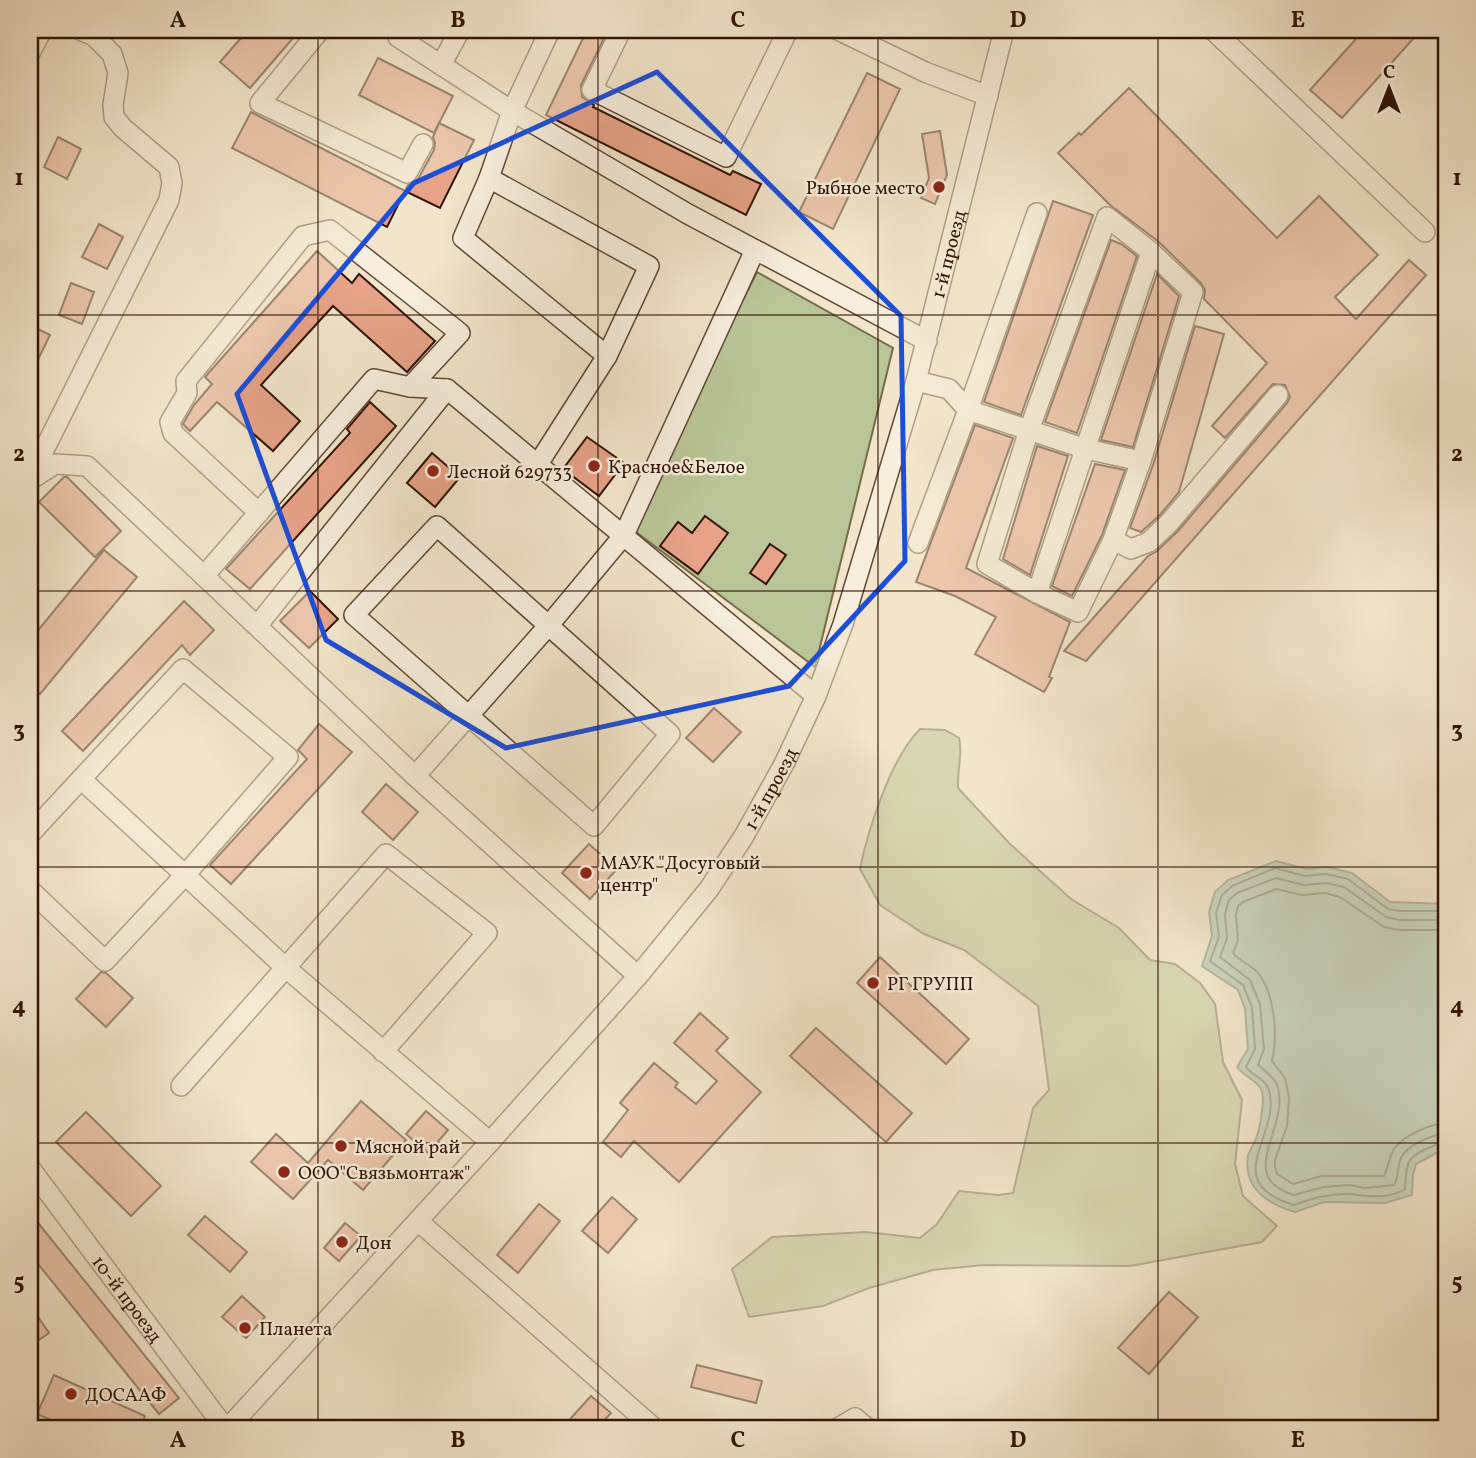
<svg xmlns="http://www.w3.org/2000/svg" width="1476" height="1458" viewBox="0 0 1476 1458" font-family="Vollkorn,serif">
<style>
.green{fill:#bac597;stroke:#756c4e;stroke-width:2}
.water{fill:#9cc0b1;stroke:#717b6c;stroke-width:2}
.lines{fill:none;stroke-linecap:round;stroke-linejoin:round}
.shore{stroke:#666a5a;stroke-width:2}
.building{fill:#e7a287;stroke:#301304;stroke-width:2}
.minor-casing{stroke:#604836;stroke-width:22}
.minor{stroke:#f7eedd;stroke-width:19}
.marked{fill:none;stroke:#1d4ed8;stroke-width:5;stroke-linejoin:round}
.grid{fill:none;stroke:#301304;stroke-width:2;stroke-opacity:0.55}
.poi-dot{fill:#8f2418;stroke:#f7eedd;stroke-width:2.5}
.labels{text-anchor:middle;stroke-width:5;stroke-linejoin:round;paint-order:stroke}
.poi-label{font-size:19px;fill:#301304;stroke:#f7eedd;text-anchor:start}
.street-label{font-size:19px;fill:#301304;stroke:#f7eedd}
.neatline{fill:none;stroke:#301304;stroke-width:2.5}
.grid-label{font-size:23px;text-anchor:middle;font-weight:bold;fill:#301304}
</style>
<rect width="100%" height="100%" fill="#f2e5cb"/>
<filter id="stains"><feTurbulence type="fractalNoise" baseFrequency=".00286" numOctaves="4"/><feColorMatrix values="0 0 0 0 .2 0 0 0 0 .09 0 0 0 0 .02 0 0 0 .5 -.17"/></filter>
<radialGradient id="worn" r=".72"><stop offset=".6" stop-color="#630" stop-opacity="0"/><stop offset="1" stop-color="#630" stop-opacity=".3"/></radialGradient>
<g class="green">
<polygon points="757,272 893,348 815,667 628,526"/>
<path d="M920,729L945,730L959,738C963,755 957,770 958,788L1009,843L1071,899L1119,928L1150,960L1175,964L1200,983L1215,1004L1223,1062L1242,1100L1235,1164L1243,1196L1277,1226L1262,1242L1130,1266L984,1265L933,1270L869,1288L823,1306L749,1317L732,1269L772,1237L866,1232L920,1238L937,1224L959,1191L998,1195L1013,1193L1033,1108L1049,1090L1038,1006L964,950L924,934L880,905L860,869C868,829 891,758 920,729Z"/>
</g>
<path class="water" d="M1276,861L1306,869L1327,867L1352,873L1390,902L1446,904V1148L1416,1164L1413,1175L1412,1195L1385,1203L1324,1202L1295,1212C1268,1204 1243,1188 1248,1156C1249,1151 1253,1146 1255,1141C1259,1132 1261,1120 1262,1110C1263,1103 1264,1095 1261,1089C1256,1080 1244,1076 1237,1067L1248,1049L1245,1009L1238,990L1202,966L1212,936L1209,912L1215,892L1228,880Z"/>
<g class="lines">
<g class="shore">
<path d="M1446,911H1400L1388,909L1348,879L1326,874L1305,876L1275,868L1232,886L1222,895L1216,913L1219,937L1210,961L1243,985L1252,1007L1255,1049L1246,1067C1252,1076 1265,1078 1269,1090C1282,1135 1217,1182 1294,1205C1312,1198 1330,1193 1350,1194C1368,1196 1388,1200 1405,1189C1406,1180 1405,1168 1410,1160C1416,1152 1436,1144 1446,1142"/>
<path d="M1446,920H1400L1386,917L1344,887L1326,883L1304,885L1276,878L1237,893L1229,900L1225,914L1227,938L1220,957L1250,980L1260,1004L1264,1049L1258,1065C1264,1070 1273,1076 1277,1085C1292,1126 1233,1177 1294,1195L1323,1187L1350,1185L1365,1188L1394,1185C1399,1178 1397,1167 1401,1158C1407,1145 1433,1134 1446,1134"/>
<path d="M1446,930H1399L1384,927L1340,897L1325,893L1302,895L1276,889L1243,902L1238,906L1236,915L1238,940L1233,953C1240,962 1252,965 1259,974C1275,996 1278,1036 1272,1061L1285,1078L1289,1098L1287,1126L1275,1160V1167L1277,1174L1293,1184L1322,1176H1384C1388,1168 1389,1157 1394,1149C1404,1135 1430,1124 1446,1123"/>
</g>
</g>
<g class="building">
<polygon points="248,30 300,30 250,88 220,62"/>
<polygon points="587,30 608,30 581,85 582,97 594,105 593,107 730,175 733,171 761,184 746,215 546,115"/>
<polygon points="1364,30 1421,30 1342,118 1310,90"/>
<polygon points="378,58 453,96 434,133 359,95"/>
<polygon points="867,73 900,89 833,229 799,212"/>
<polygon points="1129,88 1277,238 1319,196 1378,255 1335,297 1356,319 1409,260 1426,275 1086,661 1064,651 1148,556 1157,551 1178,531 1287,403 1290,397 1285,385 1273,384 1225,438 1212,426 1267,363 1204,299 1205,290 1201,283 1159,242 1110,205 1058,153 1079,133 1081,135"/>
<polygon points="251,112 405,191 387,227 232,148"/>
<polygon points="439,123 474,140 440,208 405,191 408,185 418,179 434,150 435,143 433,137"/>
<polygon points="940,131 947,175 935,204 921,198 929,178 922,134"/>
<polygon points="58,137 81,149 67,179 44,167"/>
<polygon points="1053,201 1093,215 1021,415 984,402"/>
<polygon points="99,224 123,237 107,269 82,257"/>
<polygon points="1111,240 1121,244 1137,256 1077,433 1045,422"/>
<polygon points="317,251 352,283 359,274 435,341 407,372 333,306 261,385 300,421 273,451 217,402 190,431 183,424 194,405 212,384 205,377"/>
<polygon points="1157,274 1179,296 1133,447 1101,440"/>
<polygon points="71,283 94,292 82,324 59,315"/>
<polygon points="30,325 50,335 30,376"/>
<polygon points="1195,326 1224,334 1179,492 1160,515 1141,532 1130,528 1153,465"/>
<polygon points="370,402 396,426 250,589 226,569 350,433 347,429"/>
<polygon points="975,425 1013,438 966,568 1070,622 1049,677 1052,678 1044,692 975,654 996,617 955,596 916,582"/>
<polygon points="587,437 624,463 599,496 563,469"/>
<polygon points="1037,446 1068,456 1030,575 1003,559"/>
<polygon points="432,453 460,477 435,507 407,483"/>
<polygon points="1095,464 1125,470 1102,535 1072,596 1052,586"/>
<polygon points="64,477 67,477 121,531 95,557 39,502"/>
<polygon points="705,516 728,533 698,574 660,546 678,522 692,533"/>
<polygon points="770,544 786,555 766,584 750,573"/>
<polygon points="104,550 137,577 40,694 30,685 30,640"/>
<polygon points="310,591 338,619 309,648 280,621"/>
<polygon points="184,601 214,630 190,655 182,645 83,751 62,731"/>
<polygon points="714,708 741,732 713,762 686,738"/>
<polygon points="319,724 352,752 231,884 210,865 307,759 298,750"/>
<polygon points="386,784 418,812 393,840 362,812"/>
<polygon points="589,844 617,869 590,899 562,873"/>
<polygon points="880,957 969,1039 946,1064 857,983"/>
<polygon points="101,972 106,973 133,998 106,1027 76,999"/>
<polygon points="700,1013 728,1038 716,1051 761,1092 679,1182 634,1141 621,1157 603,1142 628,1110 620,1103 654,1063 678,1083 675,1087 696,1104 717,1081 674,1043"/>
<polygon points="816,1028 912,1113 886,1142 790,1056"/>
<polygon points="361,1101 406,1140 363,1190 328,1160 293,1199 251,1162 276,1134 308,1163"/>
<polygon points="426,1111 448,1130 428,1153 406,1134"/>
<polygon points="86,1112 161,1186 131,1216 56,1142"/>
<polygon points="612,1197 637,1219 608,1253 582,1231"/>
<polygon points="539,1204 560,1221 518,1273 497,1255"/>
<polygon points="30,1213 179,1398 159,1414 30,1254"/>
<polygon points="205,1216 247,1252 230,1272 188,1235"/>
<polygon points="345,1223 361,1236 339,1261 324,1248"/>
<polygon points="1169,1292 1198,1317 1149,1374 1118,1348"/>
<polygon points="242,1296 265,1317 246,1338 222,1317"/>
<polygon points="30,1305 49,1333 30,1346"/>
<polygon points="697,1365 762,1381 756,1403 691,1387"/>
<polygon points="54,1375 145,1416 140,1428 69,1428 37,1414"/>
<polygon points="591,1396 611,1413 597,1428 562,1428"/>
</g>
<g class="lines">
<g class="minor-casing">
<g id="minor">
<polyline points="320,30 260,103 407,173 423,144"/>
<polyline points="401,30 398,37 512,111 688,214 927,341"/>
<polyline points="550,30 512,111 489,178 463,238 607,356"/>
<polyline points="621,30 592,90 726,157 788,30"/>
<polyline points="838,30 925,72 988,96"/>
<polyline points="1213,30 1425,232"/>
<polyline points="30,53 42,30"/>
<polyline points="441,65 460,30"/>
<polyline points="489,178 649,266 607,356 538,464"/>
<polygon points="1107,217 1151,252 1193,292 1141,461 1113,540 1078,612 1037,593 987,564 1029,430"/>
<polyline points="916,381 949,389 968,410 1086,449 1141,461"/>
<polyline points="30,478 169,200 172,183 169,167 123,128 114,117 113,105 118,73 112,54 94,36 80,30"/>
<polyline points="30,480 55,464 87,466 204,576 374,379 410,387 447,389 816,696"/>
<polyline points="259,513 173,433 170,422 187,393 186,381 303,236 330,230 460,333 410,387"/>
<polygon points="437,526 670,734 594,826 354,615"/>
<polyline points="1113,540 1131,549 1149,542 1169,523 1278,395"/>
<polyline points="918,543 968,410 1037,213"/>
<polyline points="204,576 415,776 638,976"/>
<polyline points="1037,593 1151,252"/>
<polyline points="257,626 447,389"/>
<polyline points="415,776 549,625 624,535 755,250"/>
<polyline points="82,780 286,968 490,1142"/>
<polyline points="30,834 183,669 288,757 185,875 105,961 30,890"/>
<polyline points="181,1086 386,854 487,933 383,1052"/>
<path id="s1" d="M30,1168L225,1428"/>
<polyline points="418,1221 654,1428"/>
<path id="s2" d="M228,1428L490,1142L638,976L709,889L744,836L784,764L816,696L843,624L916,381L1004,30"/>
<polyline points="838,1428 855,1418 867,1428"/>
</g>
</g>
<use href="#minor" class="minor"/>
</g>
<path d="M0 0H1476V1458H0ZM657,72L901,316L905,561L789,686L506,748L326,640L237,394L414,183Z" fill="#f2e5cb" fill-opacity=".55" fill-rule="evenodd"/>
<path class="marked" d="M657,72L901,316L905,561L789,686L506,748L326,640L237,394L414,183Z"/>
<path class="grid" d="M318,30V1428M598,30V1428M878,30V1428M1158,30V1428M30,315H1446M30,591H1446M30,867H1446M30,1143H1446"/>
<g class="poi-dot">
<circle cx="939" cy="187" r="7"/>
<circle cx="594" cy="466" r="7"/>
<circle cx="433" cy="471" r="7"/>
<circle cx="586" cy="873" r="7"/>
<circle cx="873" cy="983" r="7"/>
<circle cx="341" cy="1146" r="7"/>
<circle cx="284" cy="1172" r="7"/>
<circle cx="342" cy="1242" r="7"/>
<circle cx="245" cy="1328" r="7"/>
<circle cx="71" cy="1394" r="7"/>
</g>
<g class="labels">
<g class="poi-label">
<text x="925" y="194" text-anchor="end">Рыбное место</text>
<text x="608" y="473">Красное&amp;Белое</text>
<text x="447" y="478">Лесной 629733</text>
<text x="600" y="869">МАУК "Досуговый<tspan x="600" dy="22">центр"</tspan></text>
<text x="887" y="990">РГ ГРУПП</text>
<text x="355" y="1153">Мясной рай</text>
<text x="298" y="1179">ООО"Связьмонтаж"</text>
<text x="356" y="1249">Дон</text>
<text x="259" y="1335">Планета</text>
<text x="85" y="1401">ДОСААФ</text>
</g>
<g class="street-label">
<text dy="7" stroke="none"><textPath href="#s2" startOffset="1405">1-й проезд</textPath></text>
<text dy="7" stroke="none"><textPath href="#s2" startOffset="840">1-й проезд</textPath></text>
<text dy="7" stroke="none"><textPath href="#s1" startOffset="163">10-й проезд</textPath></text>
</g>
</g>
<rect width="1476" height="1458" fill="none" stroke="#f2e5cb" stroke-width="77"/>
<g transform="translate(1389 88)" stroke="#f7eedd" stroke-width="5" paint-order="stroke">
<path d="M0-5L12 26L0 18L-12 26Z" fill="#301304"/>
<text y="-10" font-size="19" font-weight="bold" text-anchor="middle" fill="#301304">С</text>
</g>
<rect x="38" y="38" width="1400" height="1382" class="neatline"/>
<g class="grid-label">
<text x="178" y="27">A</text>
<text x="458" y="27">B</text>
<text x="738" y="27">C</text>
<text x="1018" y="27">D</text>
<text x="1298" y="27">E</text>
<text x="19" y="185">1</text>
<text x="1457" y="185">1</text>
<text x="19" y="461">2</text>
<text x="1457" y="461">2</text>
<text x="19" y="737">3</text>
<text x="1457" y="737">3</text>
<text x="19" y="1013">4</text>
<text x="1457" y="1013">4</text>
<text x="19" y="1289">5</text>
<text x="1457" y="1289">5</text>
<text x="178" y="1447">A</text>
<text x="458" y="1447">B</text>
<text x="738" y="1447">C</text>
<text x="1018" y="1447">D</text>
<text x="1298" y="1447">E</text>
</g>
<rect width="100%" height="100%" filter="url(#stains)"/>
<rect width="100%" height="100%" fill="url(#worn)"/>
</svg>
